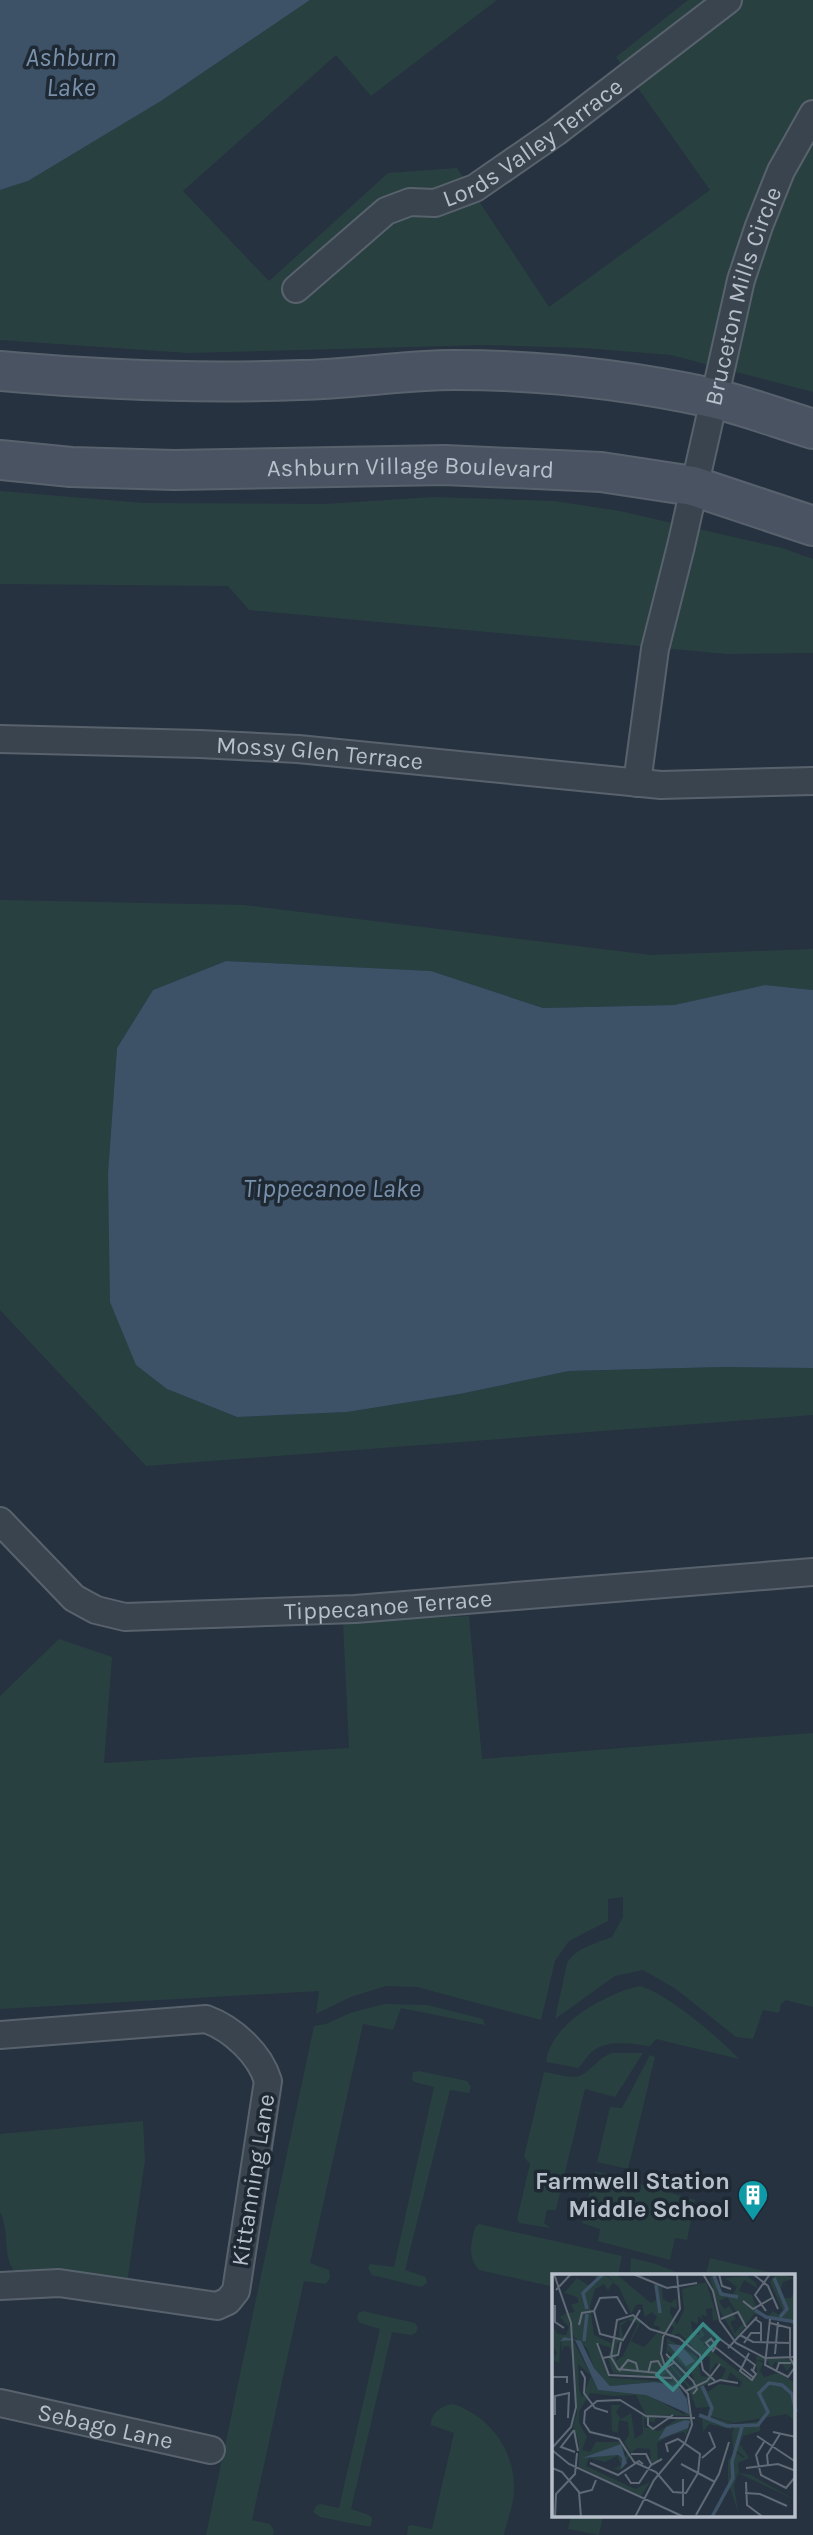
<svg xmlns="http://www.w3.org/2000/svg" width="813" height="2535" viewBox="0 0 813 2535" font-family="Karla,sans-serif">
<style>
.green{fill:#294041}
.water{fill:#3d5167}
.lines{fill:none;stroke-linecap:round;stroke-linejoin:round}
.minor-casing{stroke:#58626d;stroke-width:30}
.secondary-casing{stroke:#58626d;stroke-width:42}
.minor{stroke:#3a444f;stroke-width:26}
.secondary{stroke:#495362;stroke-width:38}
.labels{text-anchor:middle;stroke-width:7;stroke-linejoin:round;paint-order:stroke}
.street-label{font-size:24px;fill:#b7bfca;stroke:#1f2934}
.poi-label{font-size:24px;font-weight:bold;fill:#b7bfca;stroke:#1f2934;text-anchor:end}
.water-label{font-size:26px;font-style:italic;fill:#7991ab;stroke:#1f2934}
.inset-river{fill:none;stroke:#3d5167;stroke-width:3.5}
.inset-road{fill:none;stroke:#606a77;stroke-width:2}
.view{fill:#398885;fill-opacity:0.15;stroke:#398885;stroke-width:3.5}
.inset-edge{fill:none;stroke:#b7bfca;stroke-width:3.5}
</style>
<rect width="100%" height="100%" fill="#26323f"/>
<g class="green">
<polygon points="310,0 497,0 371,96 336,55 183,191 269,281 388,173 457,168 549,307 710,190 616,57 688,0 813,0 813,392 671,355 584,348 484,345 188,353 0,340 0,190 28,181 161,101"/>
<polygon points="0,491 143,503 325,504 433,497 554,501 620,511 782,548 813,559 813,653 727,654 249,610 228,586 0,584"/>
<polygon points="0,900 244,905 651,955 813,949 813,990 765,985 674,1005 543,1008 431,971 226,961 153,990 117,1048 108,1173 167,1389 237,1417 347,1412 460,1394 569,1371 722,1367 813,1368 813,1415 146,1466 0,1310"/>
<path d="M469,1616L482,1759L813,1733V2007L786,2000L781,2004L779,2013L763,2010L753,2039L736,2037L676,1989L643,1970L615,1976L555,2019L567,1963C576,1948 596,1943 612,1937L623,1917V1897L608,1899V1921L569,1941L555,1961L541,2020L417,1987L386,1986L351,1997L316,2014L319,1991L0,2009V1696L59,1639L112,1657L104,1763L349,1748L343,1622Z"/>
<path d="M639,1986C665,1991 720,2039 739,2059L656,2039L650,2046C632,2044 608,2039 593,2051C587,2055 584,2063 578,2068L546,2062C550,2024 605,1994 639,1986Z"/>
<polygon points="384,2004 427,2005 483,2019 485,2025 401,2008 393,2030 363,2024 310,2263 329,2270 330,2278 326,2284 304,2281 252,2520 270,2524 274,2530 273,2535 206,2535 314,2026 326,2024 350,2013"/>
<path d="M613,2053H643L615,2097L585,2089L556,2210H547L544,2223L550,2228L519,2223L517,2219L530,2164L524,2157L544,2072C554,2073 570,2079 579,2076C593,2071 597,2057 613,2053Z"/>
<polygon points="650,2055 655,2057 628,2169 597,2162 610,2107 622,2108"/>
<polygon points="419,2071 467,2081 471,2087 469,2093 450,2090 405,2270 426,2277 427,2283 421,2287 372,2275 368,2268 370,2264 394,2267 434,2087 414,2082 412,2079 413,2072"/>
<path d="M143,2121L145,2160L127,2283L64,2270L15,2272C1,2254 11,2234 0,2212V2134Z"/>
<polygon points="595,2171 695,2200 687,2240 675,2238 670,2260 598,2241 600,2229 582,2223"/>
<path d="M479,2224L622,2256L618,2276H554V2287L479,2270C467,2256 471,2243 475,2227Z"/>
<polygon points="631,2258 653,2263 687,2276 630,2276"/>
<polygon points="710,2258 785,2276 714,2276 706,2274"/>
<polygon points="363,2311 415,2323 418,2328 416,2333 411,2335 392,2332 351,2509 369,2515 372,2518 371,2526 365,2526 320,2517 313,2512 316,2506 320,2504 339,2508 380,2329 360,2323 357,2319 358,2313"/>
<path d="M453,2404C489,2416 514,2449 514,2487C515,2502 507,2520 504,2535H407L408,2526L412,2525L432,2529L454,2433L431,2425C431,2412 442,2406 453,2404Z"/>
<polygon points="571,2516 603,2516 599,2535 568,2529"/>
</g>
<g class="water">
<polygon points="0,0 310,0 161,101 28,181 0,190"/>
<polygon points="226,961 431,971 543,1008 674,1005 765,985 813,990 813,1368 722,1367 569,1371 460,1394 347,1412 237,1417 167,1389 136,1365 110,1302 108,1173 117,1048 153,990"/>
</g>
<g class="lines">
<g class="minor-casing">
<g id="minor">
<path id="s1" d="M296,289L386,211L410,202L435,203L475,188L556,132L728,0"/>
<path id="s2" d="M0,739L200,744L298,749L661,785L813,781"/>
<path id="s3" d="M637,783L655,649L681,546L741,280L759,226L781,171L813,114"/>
<path id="s4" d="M0,1521L74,1598L96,1610L125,1617L355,1609L813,1572"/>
<path d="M0,2035L206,2019C233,2029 260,2054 268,2081L236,2291L228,2301L217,2306L59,2283L0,2286"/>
<path id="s5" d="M0,2403L211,2450"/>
</g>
</g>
<g class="secondary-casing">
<g id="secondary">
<path d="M0,371C101,380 200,384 301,380C352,379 403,370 454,370C539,370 629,380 712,398C746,406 780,419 813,429"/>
<path id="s6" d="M0,460L71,467L174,470L445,465L601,472L693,486L813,526"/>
</g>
</g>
<use href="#minor" class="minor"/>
<use href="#secondary" class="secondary"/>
</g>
<defs>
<g id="building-pin" transform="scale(1.575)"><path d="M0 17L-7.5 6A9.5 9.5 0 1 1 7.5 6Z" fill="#0f9aa8" stroke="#1f2934"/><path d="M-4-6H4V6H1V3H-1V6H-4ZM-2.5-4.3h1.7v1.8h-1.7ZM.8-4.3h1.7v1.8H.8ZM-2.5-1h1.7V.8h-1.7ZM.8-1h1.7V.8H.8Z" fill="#fff"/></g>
</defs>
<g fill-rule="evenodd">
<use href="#building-pin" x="753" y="2195"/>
</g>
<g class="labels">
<g class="street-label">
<text dy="8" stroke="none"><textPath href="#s1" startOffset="285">Lords Valley Terrace</textPath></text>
<text dy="8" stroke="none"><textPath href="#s3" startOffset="499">Bruceton Mills Circle</textPath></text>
<text dy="8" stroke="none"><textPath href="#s6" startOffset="411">Ashburn Village Boulevard</textPath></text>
<text dy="8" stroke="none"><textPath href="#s2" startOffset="320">Mossy Glen Terrace</textPath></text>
<text dy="8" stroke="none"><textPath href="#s4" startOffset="425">Tippecanoe Terrace</textPath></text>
<text transform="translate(253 2180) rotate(-81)" y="8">Kittanning Lane</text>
<text dy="8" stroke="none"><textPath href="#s5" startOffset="108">Sebago Lane</textPath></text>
</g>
<g class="poi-label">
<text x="730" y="2189">Farmwell Station<tspan x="730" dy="28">Middle School</tspan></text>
</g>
<g class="water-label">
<text x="71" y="66">Ashburn<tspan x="71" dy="30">Lake</tspan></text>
<text x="332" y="1197">Tippecanoe Lake</text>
</g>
</g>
<g transform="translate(552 2274)">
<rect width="243" height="243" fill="#26323f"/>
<path d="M42,0H52L64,10L54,0H64L99,29L106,25L101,8L110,13L111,25L118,29L124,25V15L125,35L119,32L118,39L125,51L132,36L130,15L154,8L166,45L161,47L160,34L154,35L155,42L149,41L151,46L146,42V50L139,47L141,60L148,61V54L153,61L147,65L151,68L171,55L151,70L197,106L205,100L204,82L243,86L235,97L230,90L223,88L219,94L216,87L205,86L211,89L208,97L212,103L226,99L243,109V147L235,140L182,149L156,141L157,133L144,134L136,113L114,87L115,64L145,83L149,102L164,104L152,112L156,118L167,110L188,113L190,108L178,98L175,107H168L174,95L164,89L157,99L158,83L150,82L127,59L117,63L122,54L119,51L112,60L107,58L108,53L101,51L105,43L100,38L93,43L90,30L84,31L79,40L67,13L61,9L56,16L52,10L43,15L38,32L42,61L61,70V64L67,63L68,49L83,42L89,47L79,67L92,73L105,59L110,61L108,83L127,109L140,142L94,141L84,121L61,122L38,119L27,138V149L35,163L30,176L38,178L44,168H70L78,181L69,196L61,195L69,191L65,182L53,188L37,184L34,192L83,215L98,208L89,222L27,193V169L21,152L25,139L21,66L46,116L94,120L133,141L124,112L103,108L58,112L42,94L35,74L22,63L17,39L23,38L19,31L27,28L25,23L12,19L25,4L39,13L46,8ZM76,46L86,49L71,82L64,87L65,69L72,68L69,52ZM44,69L59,74L56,84L61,99L110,103L115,99L121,108L58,104ZM116,77L141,101L142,110L138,112L116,87ZM26,90L39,102L30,124L27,115ZM66,172L75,179L69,194L70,184L64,181L30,184ZM163,0L169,17L180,22L185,13L173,4L195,2L204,9L205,14L192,6L187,17L200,21L205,36L216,43L221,37L227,41L231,37L218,8L224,0L243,4L231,8L229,15L233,24H239L243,16V55L239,48L202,40L184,64L167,35L158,4ZM175,23L191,49L183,59L178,48L184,45L178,32L172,35L167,27ZM15,39L20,63L21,88L18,73L12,72L10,78L9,64L7,89L0,85L5,79L0,71V51L6,60L14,61L17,53L8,43ZM59,131H69L64,138L69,145L79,139L83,165L91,159L90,141L139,144L134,162L132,158L119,161L105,169L106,187L99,189L98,175L85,174L79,179L72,168L77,161L76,148L67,146L66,159L60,157ZM117,142L124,146L107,157L92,153V144L102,149L104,144ZM150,140L182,150L154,202L179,155L157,150L151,158ZM208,147V157L191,162L188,170L197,184L186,189L187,199L199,201L243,226L186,199L182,212L186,238L176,208V186L182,180L180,175L191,184L193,183L181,174L180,159L183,151Z" fill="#294041" fill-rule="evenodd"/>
<path d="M12,63L29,67L42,94L58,112L103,108L126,112L135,125L137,140L94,121L46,116L23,66L8,67ZM116,70L128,71L143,87L134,92ZM133,146L138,147L136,154L106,166L114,153ZM69,170L75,189L69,195L70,184L66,181L30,184Z" fill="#3d5167"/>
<path class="inset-river" d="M162,2L169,20L186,23M222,4L235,35L228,43M104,11L108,39M35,35L31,19L50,1M203,36L214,43L244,48M32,67L35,40M150,112L160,134L156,146M147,141L175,152L206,151L216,138L207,119L217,109L230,111L240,120L244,138M160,243L181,204L180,188L190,153"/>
<path class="inset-road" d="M81,0L115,14L145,9M151,0L161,17L168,47L184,69L213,84L244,83M167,0L170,12L179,15M201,0L216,12L226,35M4,16L19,0M191,27L201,35L220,24M3,31V48L12,54M214,37L203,21L218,0M75,40L65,23L48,24L42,37L48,60L71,66L88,36M169,45L186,38L194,53M203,45L209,49V67M218,49L238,54V84L243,93L236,103L213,91L218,45M27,51L30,39L42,37M188,61L201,68L239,69M168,65L203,91L201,97M165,67L163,73L202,104M45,69L57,101L120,104M192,69L199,59H209M163,70L159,65L154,69L161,77L163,74M176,74L205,43M197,79L188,97L200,106L204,100L199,95M114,80L141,107L145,115L141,120M223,80L226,48M51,84L66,81L69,68M123,88L106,99L66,95L59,83L65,46L81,41L98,55L127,64L148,81L151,96L163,107M29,97L33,104L32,119L43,134L56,138M67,97L76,86L84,89L86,97M224,98L227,89H239M96,99L99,88L106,87L110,94M0,103H15V109M156,111L168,106L186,109M134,117L155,107L168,90M3,141V122L17,119L16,144M96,142V151L101,155L121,141M22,156L9,173L23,178M22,156L26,177M221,158L244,163M205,162L244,188M212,168L204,181L209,201L234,214L244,202M0,174L19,153L24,133L19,49L2,0M0,176L17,190L132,243M116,178L114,170L126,165L148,180L146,199L134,219L121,218L104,198L82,188L67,165L38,158L32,149L33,137L45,127L68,126L94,142L143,144M79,180H94L99,190M150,184L163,173L157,158M38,189L66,201L87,187L91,190M129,190L163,208M216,191L215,181L228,160M0,194L10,198L27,218L29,243H50M194,194L226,190L244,197M73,200L79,209H87L99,191L110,185M131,205V232M194,208L195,231L211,243M28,219L40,216L44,206M193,219L208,220L235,232M144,241L167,200L177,168M3,243L4,220L23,200L25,179M83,243L102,206L133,169L140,151L136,120L114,95L109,80L111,63L128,35L125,0"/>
<path class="view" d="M151,50L167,65L121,116L105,101Z"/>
<rect width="243" height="243" class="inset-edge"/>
</g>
</svg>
